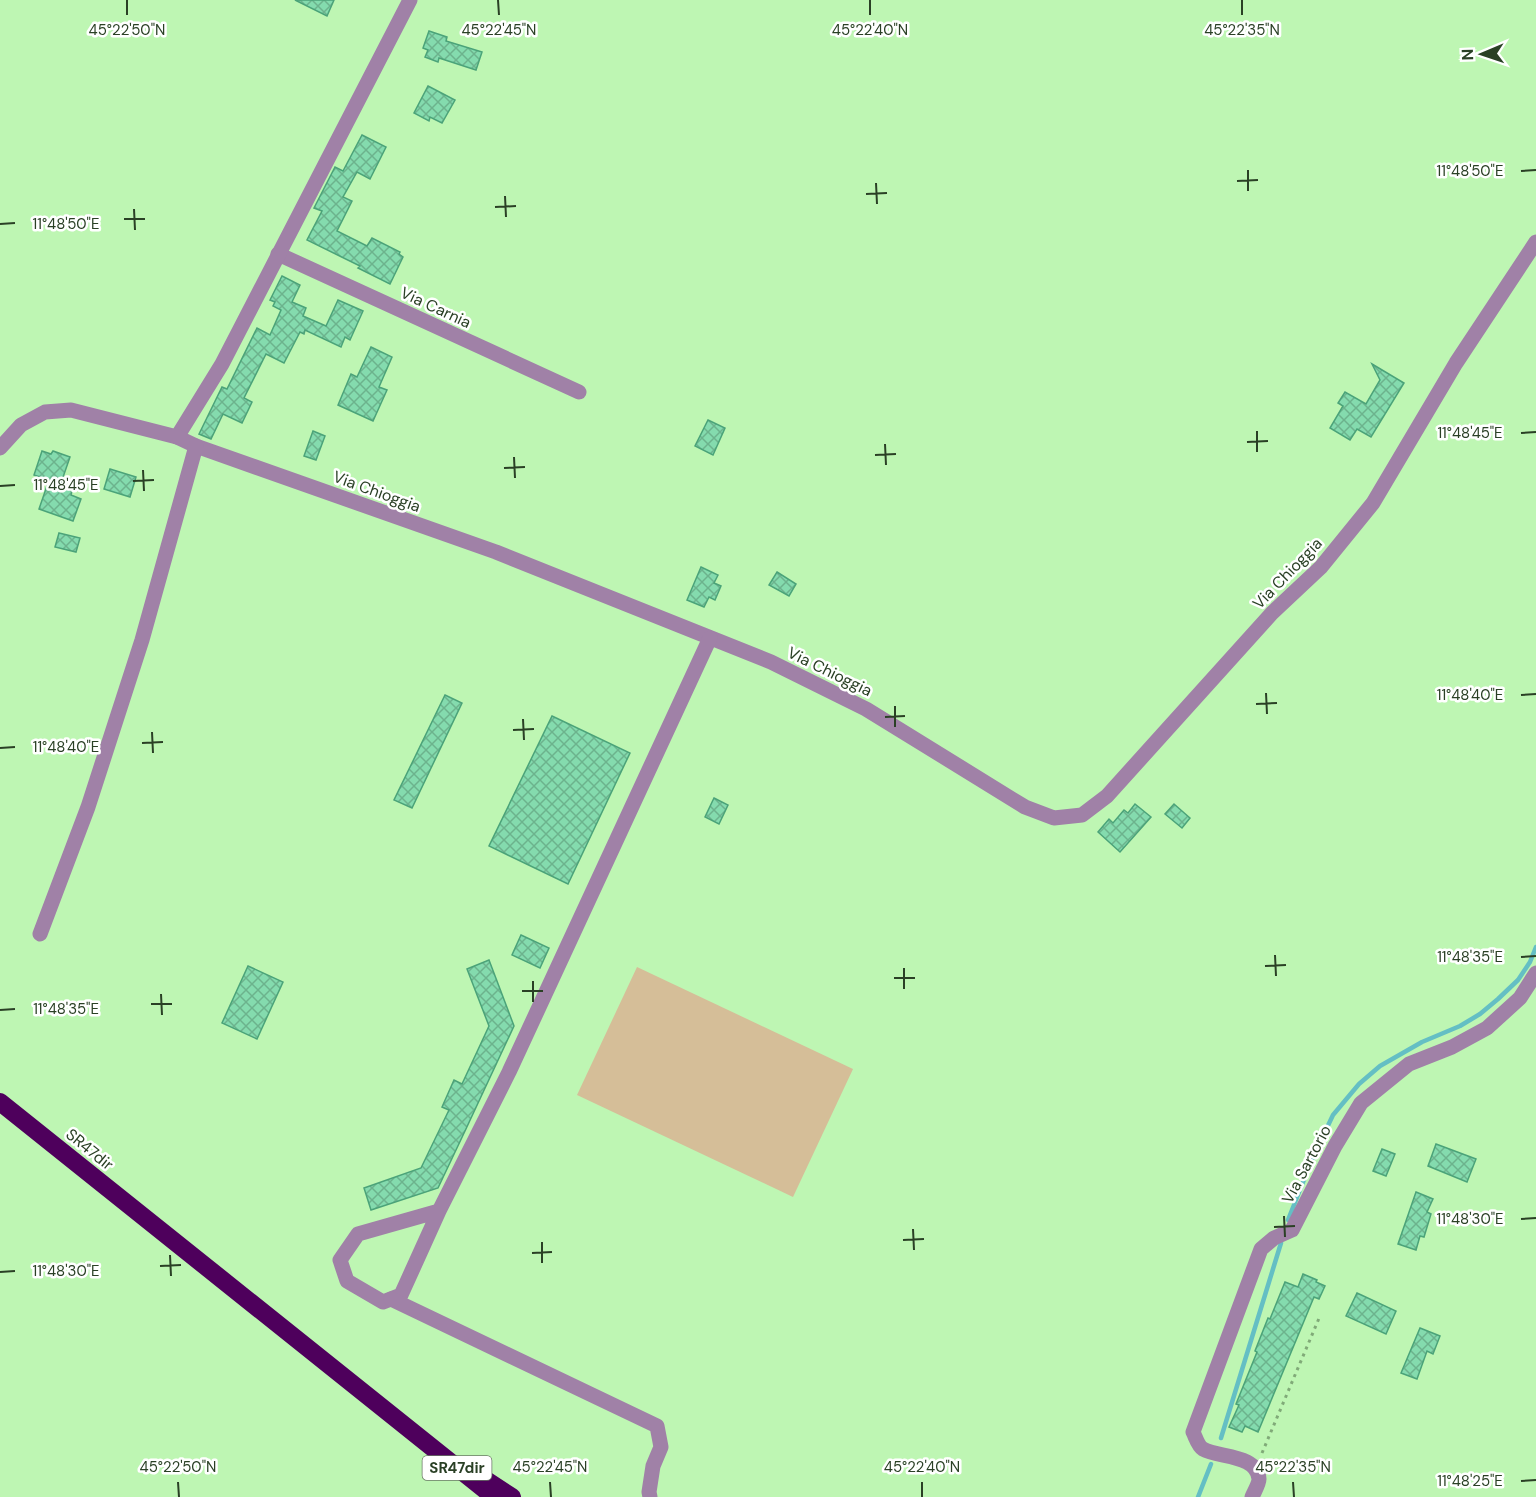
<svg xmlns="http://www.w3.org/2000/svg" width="1536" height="1497" viewBox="0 0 1536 1497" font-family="'DM Sans',sans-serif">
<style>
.garden{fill:#d5be98}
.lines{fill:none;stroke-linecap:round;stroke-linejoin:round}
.stream{stroke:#64bfc4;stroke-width:4.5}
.building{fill:url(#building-cross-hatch);stroke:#4ba379;stroke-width:1.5}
.path{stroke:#80aa78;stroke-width:3;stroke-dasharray:3 4.5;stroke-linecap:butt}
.minor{stroke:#a081a7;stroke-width:15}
.highway{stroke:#4e005c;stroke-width:18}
.ticks{fill:none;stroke:#2a4025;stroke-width:2}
.labels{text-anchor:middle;stroke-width:5;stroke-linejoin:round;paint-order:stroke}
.shield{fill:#fff;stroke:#6a7966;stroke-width:1.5}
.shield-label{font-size:15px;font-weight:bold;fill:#2a4025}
.street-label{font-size:16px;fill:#2a4025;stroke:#fff}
.ticks-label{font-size:15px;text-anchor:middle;fill:#2a4025;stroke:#fff;stroke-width:5;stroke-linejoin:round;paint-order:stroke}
</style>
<defs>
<pattern id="building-cross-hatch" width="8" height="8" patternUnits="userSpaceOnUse" patternTransform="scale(1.5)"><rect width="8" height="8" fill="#84dbae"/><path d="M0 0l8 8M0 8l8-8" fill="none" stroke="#6cb38d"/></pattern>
</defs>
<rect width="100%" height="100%" fill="#bef6b3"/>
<polygon class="garden" points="637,967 853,1069 793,1197 577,1095"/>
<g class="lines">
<g class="stream">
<polyline points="1288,1220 1313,1157 1333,1115 1359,1084 1380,1066 1422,1042 1460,1026 1480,1014 1498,999 1518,980 1530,962 1536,947"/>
<polyline points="1221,1438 1281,1243"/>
<polyline points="1198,1497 1211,1464"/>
</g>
</g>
<g class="building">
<polygon points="295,0 334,0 327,16"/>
<polygon points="429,31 447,37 446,41 482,52 476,70 439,58 438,62 425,57 428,50 423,48"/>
<polygon points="428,86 455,100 442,123 430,117 429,121 414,113"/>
<polygon points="362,135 386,147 370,179 357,172 343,197 352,201 337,231 367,246 372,238 400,252 399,254 403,257 390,284 358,268 360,266 307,240 322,211 314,208 335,167 343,171"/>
<polygon points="282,276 300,285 292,302 306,308 303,316 326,326 338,300 363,311 350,340 345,337 341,347 305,330 304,334 300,332 284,363 266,354 244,398 252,402 242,423 223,414 211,439 199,434 222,387 227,389 257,328 270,335 281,310 273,306 275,302 270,300"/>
<polygon points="371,347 392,357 379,387 387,390 373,421 338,405 351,374 357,377"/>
<polygon points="1372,364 1404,383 1371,437 1357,429 1350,440 1330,428 1343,406 1338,403 1345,392 1366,404 1380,380"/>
<polygon points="708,420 725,428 713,455 695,446"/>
<polygon points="313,431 325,436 316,460 304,456"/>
<polygon points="42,451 51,454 53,451 70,457 61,483 73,487 71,495 81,499 73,521 39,509 49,480 34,475"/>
<polygon points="110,469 136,477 130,497 104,489"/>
<polygon points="59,533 80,538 76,552 55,547"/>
<polygon points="701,567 718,575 714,583 721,586 715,600 709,597 704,607 687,600"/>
<polygon points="777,572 796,584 789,596 769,585"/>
<polygon points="445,695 462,703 412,808 394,800"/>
<polygon points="552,716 630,753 568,884 489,846"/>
<polygon points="714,798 728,805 719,824 705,817"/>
<polygon points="1135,804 1151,817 1120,852 1098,832 1109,819 1113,823 1124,810 1128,813"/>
<polygon points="1174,804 1190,818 1182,828 1165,814"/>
<polygon points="521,935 549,948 540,968 512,955"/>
<polygon points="489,960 514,1026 465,1131 438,1188 371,1210 364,1188 421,1168 449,1110 442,1107 454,1080 462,1084 489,1026 467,969"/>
<polygon points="248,966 283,982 257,1039 222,1023"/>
<polygon points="1436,1144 1476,1159 1467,1182 1428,1166"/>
<polygon points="1382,1149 1395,1154 1386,1176 1373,1171"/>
<polygon points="1416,1192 1433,1199 1427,1212 1431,1214 1424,1237 1420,1236 1416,1250 1398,1244"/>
<polygon points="1303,1274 1317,1280 1316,1282 1325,1286 1319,1299 1314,1297 1258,1432 1245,1426 1242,1432 1229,1427 1239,1405 1236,1404 1257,1352 1255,1351 1268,1318 1270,1319 1285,1282 1298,1287"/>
<polygon points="1357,1293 1396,1311 1386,1334 1346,1316"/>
<polygon points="1420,1328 1440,1336 1433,1354 1427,1351 1417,1379 1401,1373"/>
</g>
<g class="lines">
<polyline class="path" points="1262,1453 1320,1316"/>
<g class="minor">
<polyline points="278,254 579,392"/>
<polyline points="177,437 222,364 410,0"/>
<polyline points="0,448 21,425 45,412 71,410 177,437 196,446 496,552 771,662 866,709 1025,807 1054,818 1082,815 1107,796 1272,613 1321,567 1373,503 1456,363 1536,242"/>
<polyline points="40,934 88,807 142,640 196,446"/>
<polyline points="439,1211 401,1295 383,1302 347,1281 340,1260 358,1234 439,1211 509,1072 710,638"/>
<polyline points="391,1299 657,1426 661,1447 653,1466 649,1492 650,1497"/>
<path d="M1252,1497C1254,1492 1259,1484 1259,1479C1257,1454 1218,1458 1203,1449C1198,1446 1196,1438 1193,1432L1261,1249L1274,1238L1292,1230L1335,1146L1361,1103L1409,1064L1452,1047L1487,1028L1520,998L1536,973"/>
</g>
<g class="highway">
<polyline points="0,1102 494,1497"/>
<polyline points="486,1480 512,1497"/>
</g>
</g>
<path class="ticks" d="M127,0V15M498,0L499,15M870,0V15M1242,0V15M1248,170V191M1521,171L1536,170M1237,181L1258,180M876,183L877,204M866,194L887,193M505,196L506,217M495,207L516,206M134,209L135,230M124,219H145M0,224L15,223M1257,431V452M1521,433L1536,432M1247,442L1268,441M885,444L886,465M875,455L896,454M514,457L515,478M504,468L525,467M143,470L144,491M133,481L154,480M0,486L15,485M1266,693L1267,714M1521,695L1536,694M1256,704L1277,703M895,706V727M885,717L905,716M523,719L524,740M513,730L534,729M152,732L153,753M142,743L163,742M0,748L15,747M1275,955L1276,976M1521,957L1536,956M1265,966L1286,965M904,968V989M894,978H915M533,981V1002M522,991H543M161,994L162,1015M151,1004H172M0,1010L15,1009M1284,1216L1285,1237M1521,1219L1536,1218M1274,1227L1295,1226M913,1229L914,1250M903,1240L924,1239M542,1242V1263M532,1253L552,1252M170,1255L171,1276M160,1266L181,1265M0,1272L15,1271M1521,1481L1536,1480M178,1482L179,1497M550,1482L551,1497M922,1482V1497M1293,1482L1294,1497"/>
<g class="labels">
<rect class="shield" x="422.5" y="1456" width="69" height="24" rx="4.5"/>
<g class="shield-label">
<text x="457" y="1473">SR47dir</text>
</g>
<g class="street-label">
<text transform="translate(436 307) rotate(25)" y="6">Via Carnia</text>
<text transform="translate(377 491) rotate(20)" y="6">Via Chioggia</text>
<text transform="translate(1287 573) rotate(-46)" y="6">Via Chioggia</text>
<text transform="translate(830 671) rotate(26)" y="6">Via Chioggia</text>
<text transform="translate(90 1149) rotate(39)" y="6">SR47dir</text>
<text transform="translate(1306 1164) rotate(-62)" y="6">Via Sartorio</text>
</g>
</g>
<g class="ticks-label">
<text x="127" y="35">45°22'50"N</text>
<text x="499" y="35">45°22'45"N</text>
<text x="870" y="35">45°22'40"N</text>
<text x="1242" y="35">45°22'35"N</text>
<text x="1470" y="176">11°48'50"E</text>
<text x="66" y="229">11°48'50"E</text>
<text x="1470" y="438">11°48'45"E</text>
<text x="66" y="490">11°48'45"E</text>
<text x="1470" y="700">11°48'40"E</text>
<text x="66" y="752">11°48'40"E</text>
<text x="1470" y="962">11°48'35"E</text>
<text x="66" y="1014">11°48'35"E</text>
<text x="1470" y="1224">11°48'30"E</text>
<text x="66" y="1276">11°48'30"E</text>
<text x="178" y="1472">45°22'50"N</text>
<text x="550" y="1472">45°22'45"N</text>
<text x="922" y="1472">45°22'40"N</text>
<text x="1293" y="1472">45°22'35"N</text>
<text x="1470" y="1486">11°48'25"E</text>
</g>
<g transform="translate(1482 54) rotate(268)" stroke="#ffffff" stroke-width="4.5" paint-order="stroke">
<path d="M0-4.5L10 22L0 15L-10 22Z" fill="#2a4025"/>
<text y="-9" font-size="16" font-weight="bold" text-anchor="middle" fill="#2a4025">N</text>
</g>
</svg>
